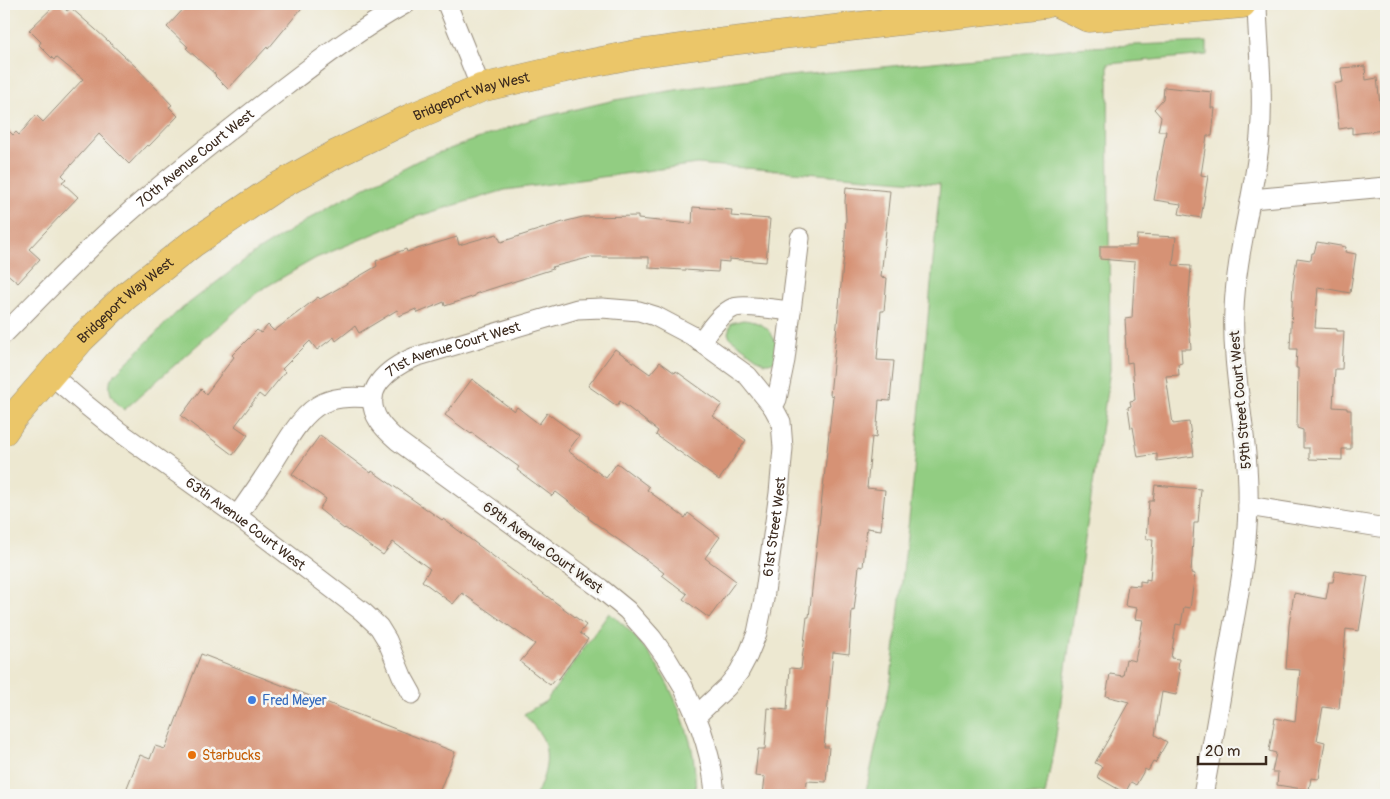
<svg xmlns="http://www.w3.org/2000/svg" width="1390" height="799" viewBox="0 0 1390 799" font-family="Pangolin,sans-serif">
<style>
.green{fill:#92cd82;stroke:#667c50}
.building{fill:#d69275}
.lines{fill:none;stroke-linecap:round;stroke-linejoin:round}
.minor-casing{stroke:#948978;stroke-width:21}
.primary-casing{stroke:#948978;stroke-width:29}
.minor{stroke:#fff;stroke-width:19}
.primary{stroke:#ebc669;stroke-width:28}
.shop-dot{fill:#3f7fe0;stroke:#f6f6f2;stroke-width:2}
.food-dot{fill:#e8710a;stroke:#f6f6f2;stroke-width:2}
.labels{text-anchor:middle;stroke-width:5;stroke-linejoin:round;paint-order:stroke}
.street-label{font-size:14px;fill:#3b2a1e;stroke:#f6f6f2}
.shop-label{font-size:14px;fill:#366cbe;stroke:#f6f6f2;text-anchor:start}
.food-label{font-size:14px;fill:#c56008;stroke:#f6f6f2;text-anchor:start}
</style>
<rect width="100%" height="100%" fill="#f6f6f2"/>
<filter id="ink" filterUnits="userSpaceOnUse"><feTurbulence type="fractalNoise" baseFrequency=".02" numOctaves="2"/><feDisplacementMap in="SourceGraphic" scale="10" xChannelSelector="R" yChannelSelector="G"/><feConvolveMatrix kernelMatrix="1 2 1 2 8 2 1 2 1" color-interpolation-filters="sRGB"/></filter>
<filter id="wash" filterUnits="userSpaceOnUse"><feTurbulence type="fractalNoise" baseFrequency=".0096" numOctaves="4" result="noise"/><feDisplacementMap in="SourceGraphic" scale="20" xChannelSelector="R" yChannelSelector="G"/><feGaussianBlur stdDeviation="1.12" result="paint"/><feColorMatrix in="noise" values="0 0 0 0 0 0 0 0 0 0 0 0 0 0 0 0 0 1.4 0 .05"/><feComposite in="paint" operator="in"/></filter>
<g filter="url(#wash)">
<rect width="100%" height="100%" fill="#ede8d1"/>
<g class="green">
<path d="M1207,42V55L1108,64L1110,370L1055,742L1045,795H865L891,679L913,483L940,184L697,164L505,190L412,218L316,258L257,292L124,410C113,399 107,394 111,378L176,313L259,250L333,204L419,160L530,120L615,100L688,88L758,79L1088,47Z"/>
<path d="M743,320C766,322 772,331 779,351L775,361L769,363H764L730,338L728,333L731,323Z"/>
<path d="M609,613C651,644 678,696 691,745C695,762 695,778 696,795H536C544,778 550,761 544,742C542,734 529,721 524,714L546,701Z"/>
</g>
<g id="blocks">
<g class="building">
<polygon points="56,4 60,4 67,11 71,8 95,29 136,67 172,105 169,107 178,116 149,146 147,145 129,164 99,134 62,175 66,179 62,182 78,197 29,249 40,259 18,283 4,271 4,126 13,135 16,132 19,135 36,115 43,122 83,79 56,57 54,60 39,45 41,42 29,30"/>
<polygon points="188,4 305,4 268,49 267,47 228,89 215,76 216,75 186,48 188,47 167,27"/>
<polygon points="1365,66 1366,80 1377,78 1383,130 1352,134 1352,127 1339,129 1334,84 1343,82 1341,68"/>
<polygon points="1164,87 1212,92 1211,108 1215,108 1212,136 1207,136 1201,175 1208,176 1201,218 1179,214 1181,204 1154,200 1166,131 1158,131 1161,117 1154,109 1163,99"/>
<polygon points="846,187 890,191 881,277 887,278 884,311 881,311 877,360 894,361 890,401 879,400 876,438 872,437 867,488 885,490 881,530 867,528 863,567 859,566 854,611 852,610 849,654 833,652 824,747 829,747 826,782 807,781 806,795 763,795 765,777 755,776 758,749 765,749 768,708 787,710 790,668 801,669 807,617 809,617 833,396 830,395 844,255 846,219 845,201"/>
<polygon points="693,207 732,210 731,216 770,219 766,262 729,259 729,262 719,261 718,272 649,268 649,257 592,257 552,267 553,269 475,294 475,296 445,306 444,302 418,313 416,309 399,316 397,310 359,333 355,326 336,341 334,337 317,350 310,341 282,369 285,372 264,398 259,394 235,426 248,435 233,455 181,416 201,389 206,394 234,357 232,355 257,330 261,333 268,325 274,331 318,297 320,299 377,266 376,261 406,249 407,252 457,237 459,245 497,234 501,242 563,222 583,217 638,216 638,219 692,224"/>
<polygon points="1137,235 1176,237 1173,265 1191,266 1188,312 1191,349 1181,349 1182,363 1178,364 1179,375 1166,376 1173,424 1189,422 1194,456 1157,461 1157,454 1138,457 1133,427 1131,428 1128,407 1131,406 1130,401 1135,400 1132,362 1127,363 1125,335 1126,335 1125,319 1132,318 1135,262 1100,259 1100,246 1136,246"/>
<polygon points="1317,242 1346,247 1345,252 1356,254 1350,293 1318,287 1315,328 1337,329 1337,331 1344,331 1342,369 1335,369 1333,407 1347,408 1347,410 1351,410 1351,449 1342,449 1342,460 1309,459 1309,448 1303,448 1303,430 1297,428 1298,368 1296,368 1297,349 1290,349 1293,284 1297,258 1311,260 1312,253 1314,253"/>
<polygon points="615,349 650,374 660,362 675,373 676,371 722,404 713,416 746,440 719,480 656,435 658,431 620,401 617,406 588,386"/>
<polygon points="472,379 514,411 517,407 539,424 547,413 579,436 568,451 606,478 617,463 649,487 647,490 685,518 688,513 720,537 705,558 736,581 709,618 683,599 687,594 662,575 664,573 655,566 588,518 589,517 556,492 552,496 517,470 519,467 472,433 471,434 445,415"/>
<polygon points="320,435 371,473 372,471 442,520 443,519 586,625 580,633 588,639 558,680 555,679 550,685 520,662 535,644 462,593 453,604 422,581 430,569 393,542 383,555 345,528 344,529 319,509 326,499 292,474"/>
<polygon points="1155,485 1201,489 1198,523 1194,523 1191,573 1195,574 1190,608 1184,607 1181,625 1176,624 1171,658 1179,659 1178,669 1180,670 1176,695 1162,692 1155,735 1167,742 1155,763 1153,762 1148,771 1145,769 1136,785 1131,782 1125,793 1097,777 1102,767 1095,763 1129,702 1106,696 1110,674 1123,676 1126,659 1135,661 1143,620 1135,619 1137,608 1125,606 1128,585 1140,586 1140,581 1146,582 1146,579 1150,580 1153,539 1146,539 1149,501 1153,501"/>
<polygon points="1335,571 1368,576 1359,631 1346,629 1339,709 1323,707 1317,740 1325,742 1319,779 1311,778 1309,790 1277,785 1278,772 1272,772 1276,753 1269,751 1275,718 1295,722 1300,670 1286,669 1289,625 1294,593 1326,599 1329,582 1333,582"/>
<polygon points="201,654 455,752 438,795 124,795 140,755 150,759 155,746 165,749"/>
</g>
</g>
</g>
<g filter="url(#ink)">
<use href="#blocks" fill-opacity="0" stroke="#948978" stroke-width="1"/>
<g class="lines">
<g class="minor-casing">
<g id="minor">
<polyline points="447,4 481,88"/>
<polyline points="1251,199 1386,187"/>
<path id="s1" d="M4,334C40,298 77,259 115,225C166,179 220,137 274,95C316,63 358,30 405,4"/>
<path d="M700,342C709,331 721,313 733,308C740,304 780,310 791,311"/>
<path id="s2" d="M51,375L86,405L117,430L237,516L363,612L379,627L387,640L402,676L412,694"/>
<polyline points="1248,506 1386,528"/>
<path d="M237,516C249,499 261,482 272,465C285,445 301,413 323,403C338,396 357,397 373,398"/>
<path id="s3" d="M696,716L682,684L667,659L652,638L627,610L600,588L398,441C391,435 384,429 379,421C359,390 389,368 415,357L577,309L602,308L639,311L655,316L691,335L748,376L773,407"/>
<path id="s4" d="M715,795C713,766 707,743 696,716L727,687L739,672L748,655L757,633L764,599L779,493L783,448L781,422L773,407L777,399L785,360L800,238"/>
<path d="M1203,795C1213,743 1222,690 1231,637C1239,594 1247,550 1248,506C1250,440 1231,376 1234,310C1236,252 1255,194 1260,136C1264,92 1258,48 1257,4"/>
</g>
</g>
<g class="primary-casing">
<g id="primary">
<polyline points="1059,4 1088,18 1242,4"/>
<path id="s5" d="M4,431L12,419L81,339L126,296L192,244L275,188L338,153L410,118L481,88L562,69L636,54L715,43L1045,4"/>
</g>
</g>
<use href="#minor" class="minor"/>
<use href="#primary" class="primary"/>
</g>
</g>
<circle class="shop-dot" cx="252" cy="700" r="5"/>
<circle class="food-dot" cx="192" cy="755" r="5"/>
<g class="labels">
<g class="street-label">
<text dy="5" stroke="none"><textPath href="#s5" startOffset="584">Bridgeport Way West</textPath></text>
<text dy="5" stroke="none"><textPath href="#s1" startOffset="260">70th Avenue Court West</textPath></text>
<text dy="5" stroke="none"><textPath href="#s5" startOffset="179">Bridgeport Way West</textPath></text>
<text dy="5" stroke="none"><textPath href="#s3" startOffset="564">71st Avenue Court West</textPath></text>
<text transform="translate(1240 400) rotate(-95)" y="5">59th Street Court West</text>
<text dy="5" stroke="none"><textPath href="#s2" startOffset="245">63th Avenue Court West</textPath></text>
<text dy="5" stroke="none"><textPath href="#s4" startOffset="294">61st Street West</textPath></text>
<text transform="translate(543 547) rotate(36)" y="5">69th Avenue Court West</text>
</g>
<g class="shop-label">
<text x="262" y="705">Fred Meyer</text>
</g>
<g class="food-label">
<text x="202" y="760">Starbucks</text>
</g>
</g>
<rect width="1390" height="799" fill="none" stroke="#f6f6f2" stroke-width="20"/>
<path d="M1198 756v8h68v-8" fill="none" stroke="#3b2a1e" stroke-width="2.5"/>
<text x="1205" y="756" font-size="15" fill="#3b2a1e" stroke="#f6f6f2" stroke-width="4" paint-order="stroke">20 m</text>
</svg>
